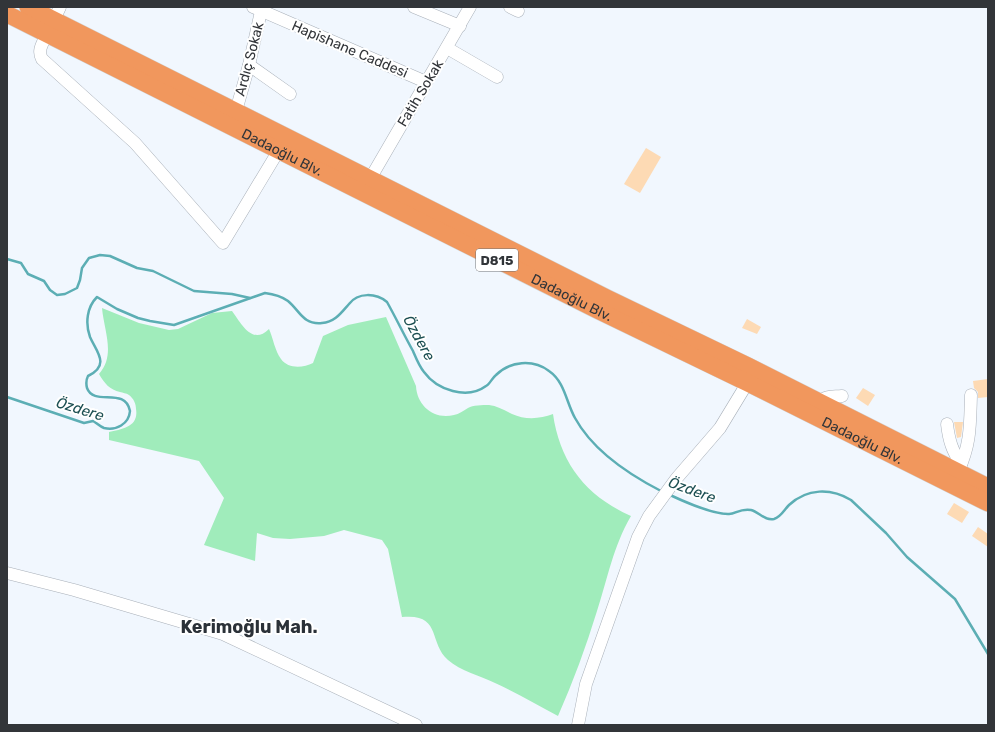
<svg xmlns="http://www.w3.org/2000/svg" width="995" height="732" viewBox="0 0 995 732" font-family="Rubik,sans-serif">
<style>
.green{fill:#a0ecbb}
.lines{fill:none;stroke-linecap:round;stroke-linejoin:round}
.stream{stroke:#5caeb4;stroke-width:2.5}
.building{fill:#fddab4}
.minor-casing{stroke:#a9b0b9;stroke-width:13}
.highway-casing{stroke:#d2d3d3;stroke-width:18}
.minor{stroke:#fff;stroke-width:12}
.highway{stroke:#f1975d;stroke-width:17}
.labels{text-anchor:middle;stroke-width:4;stroke-linejoin:round;paint-order:stroke}
.shield{fill:#fff;stroke:#707274;stroke-width:1}
.shield-label{font-size:13px;font-weight:bold;fill:#323539}
.street-label{font-size:14px;fill:#323539;stroke:#fff}
.water-label{font-size:15px;font-style:italic;fill:#1c4f52;stroke:#fff}
.district-label{font-size:18px;font-weight:bold;fill:#2b3138;stroke:#fff}
</style>
<rect width="100%" height="100%" fill="#f1f7fe"/>
<path class="green" d="M102,308L139,323L169,330L178,329L212,313L232,311C241,323 252,346 269,329C273,338 275,351 281,359C288,369 303,368 313,363L323,336L348,325L386,317L416,386C417,406 434,420 454,415C459,414 463,411 468,408C473,405 482,405 489,405C497,406 504,410 512,414C525,420 540,419 553,414C560,463 586,496 631,516C613,547 608,577 597,611C586,647 573,682 558,716C537,705 517,693 495,683C481,676 460,671 448,660C428,642 442,613 402,617L388,549L382,540L344,530L324,536L290,539L273,538L257,533L255,561L204,545L224,498L199,461L109,440V432C122,429 139,427 136,409C136,404 134,399 129,395C126,393 123,393 120,392C110,390 104,383 99,374C116,355 104,331 102,308Z"/>
<g class="lines">
<g class="stream">
<polyline points="7,259 21,263 28,274 44,281 50,290 57,295 65,294 77,288 80,280 82,268 89,258 100,255 110,256 137,268 153,271 194,291 232,294 250,298"/>
<path d="M7,397L84,423L93,421C97,423 99,426 104,428C116,431 129,424 130,411C125,386 94,407 87,388C86,384 86,380 88,376C111,365 96,351 90,337C85,323 87,307 97,297L117,309L138,318L150,321L174,325L265,293C273,294 281,296 288,301C300,311 303,325 322,323C335,322 341,313 349,304C358,292 376,293 387,302C396,318 404,335 413,351C416,358 419,366 424,372C437,390 467,400 486,386C490,384 492,378 496,375C510,361 533,359 549,371C565,382 566,402 575,418C593,451 628,474 661,491"/>
<path d="M670,495C685,502 711,514 728,514C735,515 739,508 751,510C759,512 765,521 774,519C781,517 784,510 789,505C807,488 831,488 851,500L886,533L907,557L955,599L988,654"/>
</g>
</g>
<g class="building">
<polygon points="646,148 661,157 640,193 624,184"/>
<polygon points="747,319 761,327 757,334 742,328"/>
<polygon points="988,379 988,397 978,398 978,392 974,388 973,381"/>
<polygon points="863,388 875,395 868,406 856,398"/>
<polygon points="954,422 963,422 961,437 957,438"/>
<polygon points="954,503 969,512 962,523 947,514"/>
<polygon points="978,527 988,534 988,547 972,536"/>
</g>
<g class="lines">
<g class="minor-casing">
<g id="minor">
<polyline points="253,7 426,82"/>
<polyline points="414,7 460,26"/>
<polyline points="510,7 518,11"/>
<polyline points="54,20 60,7"/>
<path d="M47,34C43,43 37,50 42,59L135,143L223,243L279,150"/>
<polyline points="447,48 497,77"/>
<polyline points="249,65 290,94"/>
<polyline points="236,111 249,65 262,7"/>
<polyline points="370,179 470,7"/>
<path d="M820,402C826,395 833,397 842,396"/>
<path d="M947,424C949,441 952,450 961,464"/>
<path d="M958,472C971,443 970,426 971,395"/>
<polyline points="7,573 74,590 223,634 416,725"/>
<polyline points="578,725 586,684 638,537 649,516 676,479 720,428 751,377"/>
</g>
</g>
<g class="highway-casing">
<g id="highway">
<polyline points="28,7 607,298 748,366 988,487"/>
<path id="s1" d="M7,14L597,310L748,383L988,503"/>
</g>
</g>
<use href="#minor" class="minor"/>
<use href="#highway" class="highway"/>
</g>
<g class="labels">
<rect class="shield" x="476" y="249" width="42" height="22" rx="3"/>
<g class="shield-label">
<text x="497" y="265">D815</text>
</g>
<g class="street-label">
<text transform="translate(350 49) rotate(23)" y="5">Hapishane Caddesi</text>
<text transform="translate(249 59) rotate(-75)" y="5">Ardıç Sokak</text>
<text transform="translate(420 93) rotate(-59)" y="5">Fatih Sokak</text>
<text dy="5" stroke="none"><textPath href="#s1" startOffset="308">Dadaoğlu Blv.</textPath></text>
<text dy="5" stroke="none"><textPath href="#s1" startOffset="632">Dadaoğlu Blv.</textPath></text>
<text dy="5" stroke="none"><textPath href="#s1" startOffset="956">Dadaoğlu Blv.</textPath></text>
</g>
<g class="water-label">
<text transform="translate(419 338) rotate(61)" y="5">Özdere</text>
<text transform="translate(80 409) rotate(17)" y="5">Özdere</text>
<text transform="translate(692 490) rotate(20)" y="5">Özdere</text>
</g>
<g class="district-label">
<text x="249" y="633">Kerimoğlu Mah.</text>
</g>
</g>
<rect width="995" height="732" fill="none" stroke="#323539" stroke-width="16"/>
</svg>
